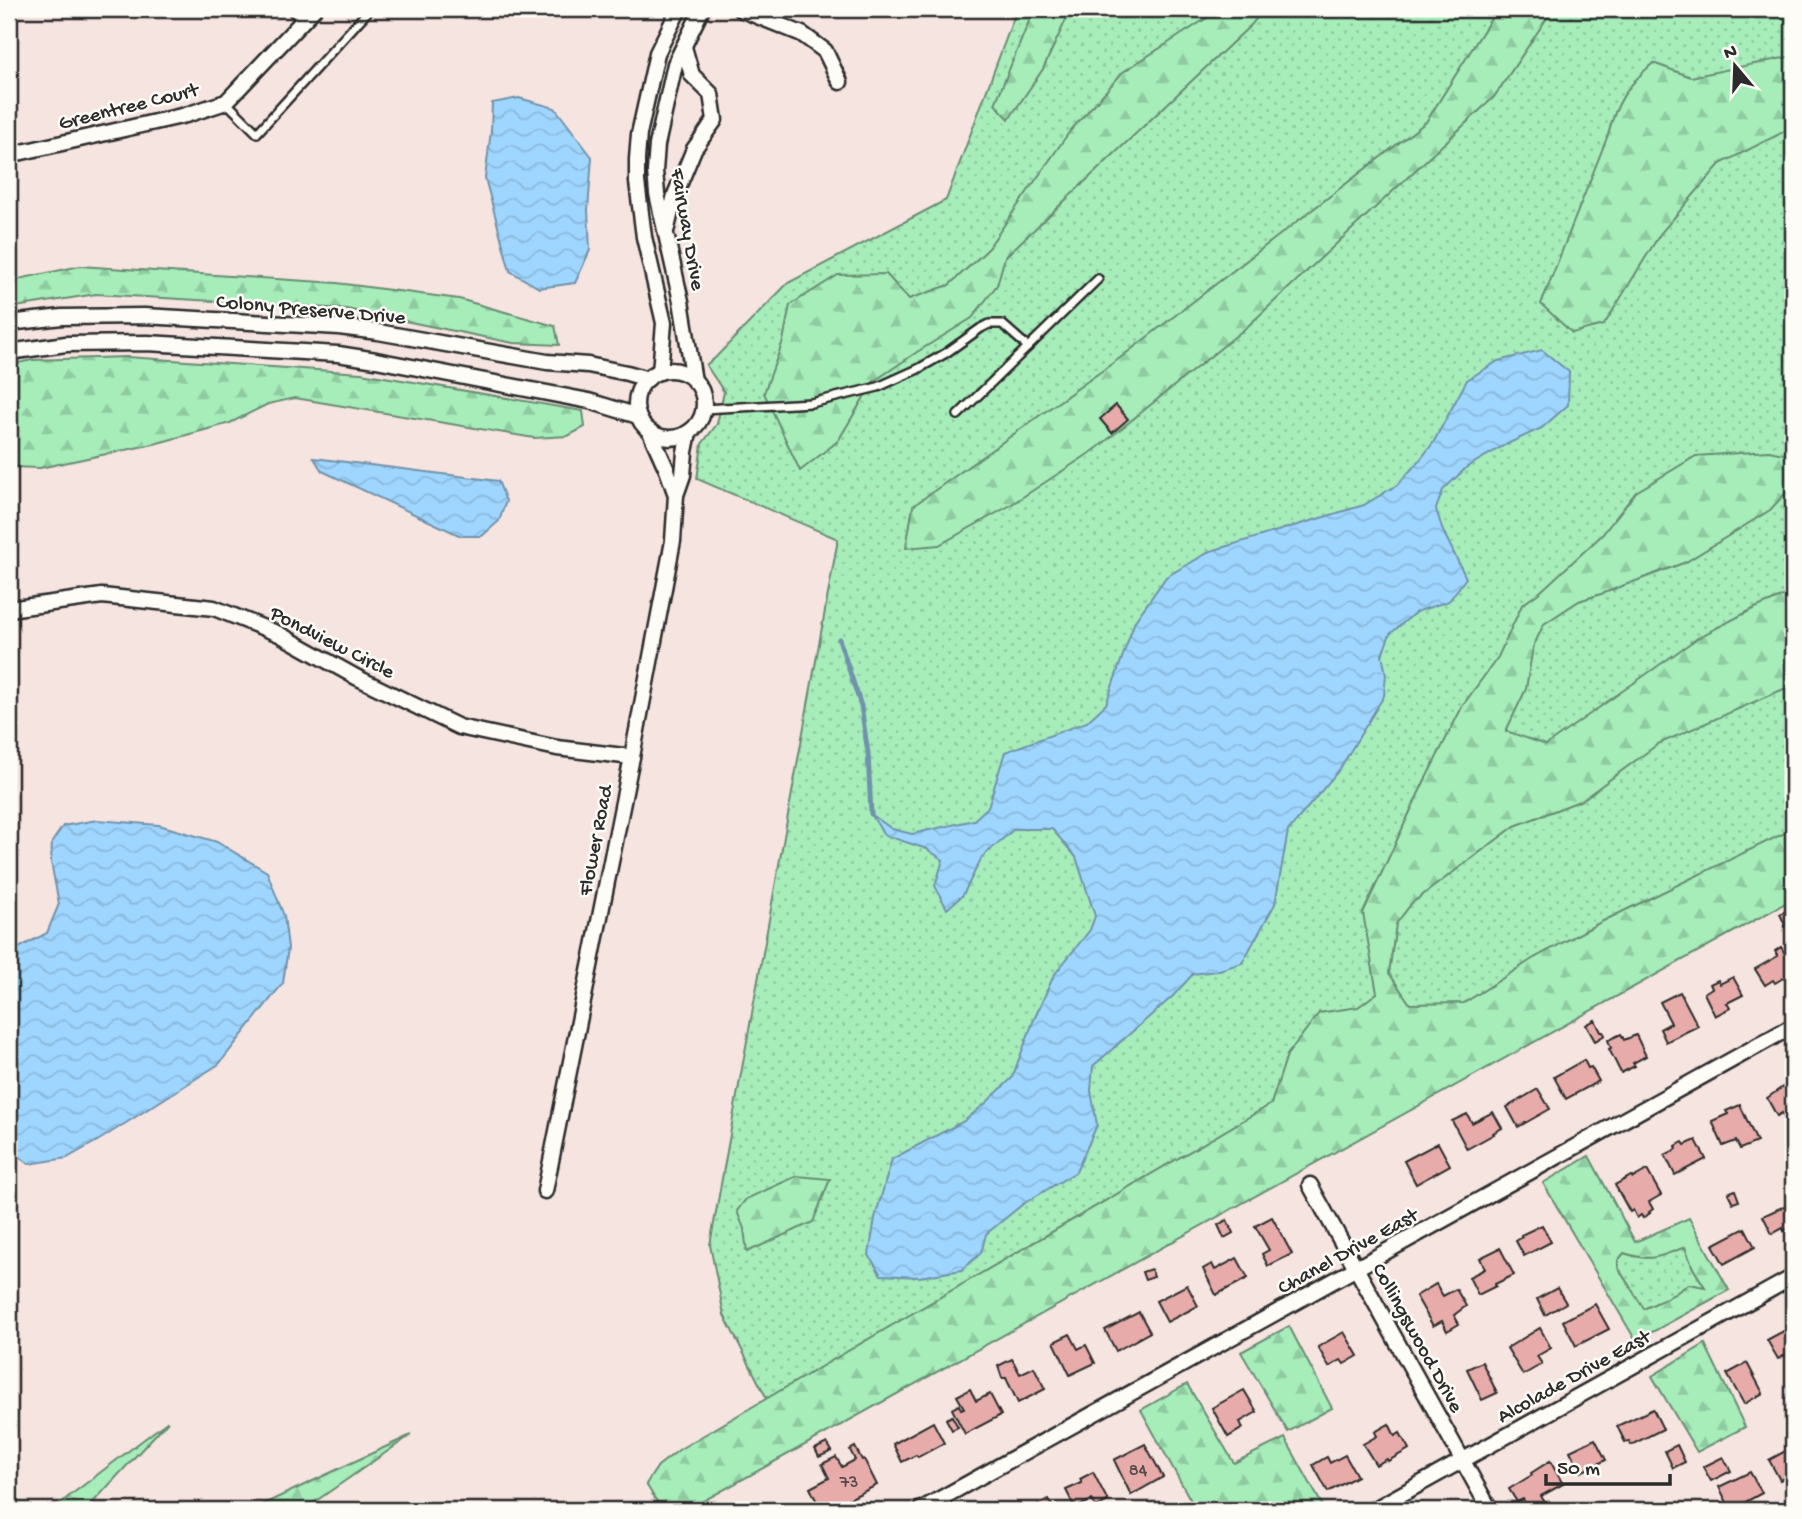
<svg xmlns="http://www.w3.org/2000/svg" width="1802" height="1519" viewBox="0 0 1802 1519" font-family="'Gochi Hand',sans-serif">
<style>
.grass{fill:url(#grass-dots);stroke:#688c72;stroke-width:2}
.forest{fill:url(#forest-firs);stroke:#688c72;stroke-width:2;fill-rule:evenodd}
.water{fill:url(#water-waves);stroke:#7192aa;stroke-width:2}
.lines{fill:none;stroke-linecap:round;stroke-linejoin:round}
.stream{stroke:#7192aa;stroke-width:5}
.building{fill:#e7acaa;stroke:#2b2b2b;stroke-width:2}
.lane-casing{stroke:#2b2b2b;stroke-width:12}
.street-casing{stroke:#2b2b2b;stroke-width:19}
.lane{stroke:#fdfcf7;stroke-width:7}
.street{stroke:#fdfcf7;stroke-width:14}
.labels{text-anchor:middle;stroke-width:5;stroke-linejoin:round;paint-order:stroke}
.number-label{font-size:18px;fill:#5a4b4b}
.street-label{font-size:21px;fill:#2b2b2b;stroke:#fdfcf7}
</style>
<defs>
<pattern id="grass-dots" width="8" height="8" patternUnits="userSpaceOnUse" patternTransform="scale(1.75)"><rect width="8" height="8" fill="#a6edba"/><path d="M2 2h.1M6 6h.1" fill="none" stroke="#8fcba0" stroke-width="1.8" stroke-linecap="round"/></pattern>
<pattern id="forest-firs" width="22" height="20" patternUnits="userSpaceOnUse" patternTransform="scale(1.75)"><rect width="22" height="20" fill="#a6edba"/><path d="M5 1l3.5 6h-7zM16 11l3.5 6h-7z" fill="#8fcba0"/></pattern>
<pattern id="water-waves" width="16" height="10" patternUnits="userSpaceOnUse" patternTransform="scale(1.75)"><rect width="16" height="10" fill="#9fd6ff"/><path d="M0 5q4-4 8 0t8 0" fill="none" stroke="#89b8db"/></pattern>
</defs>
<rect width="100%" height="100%" fill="#f6e4e0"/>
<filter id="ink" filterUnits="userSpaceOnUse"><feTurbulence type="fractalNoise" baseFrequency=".0143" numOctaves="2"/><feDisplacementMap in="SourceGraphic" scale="14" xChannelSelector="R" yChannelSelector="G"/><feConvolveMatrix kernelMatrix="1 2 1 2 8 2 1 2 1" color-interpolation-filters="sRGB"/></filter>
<g filter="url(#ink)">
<g class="grass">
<polygon points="1017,9 1793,9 1793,866 782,1428 724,1315 710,1245 838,539 697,479 702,444 717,424 724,392 706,365 715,358 788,283 946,200"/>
<path d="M1685,1247L1693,1268L1706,1288L1689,1284L1673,1295L1644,1309L1618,1268V1260L1624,1253C1650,1262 1660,1256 1685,1247Z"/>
</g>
<g class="forest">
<polygon points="1034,9 1071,9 1043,69 1009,119 995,104"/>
<polygon points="1221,9 1263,9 1252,24 1005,257 997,285 972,318 917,352 873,382 838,441 800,471 764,393 783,341 790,305 838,275 886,274 909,299 949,285 986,251 1070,131 1123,72"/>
<polygon points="1497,9 1553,9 1494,97 1248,326 1096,449 1009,506 939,545 906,548 913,506 1120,358 1426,122"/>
<path d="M1793,56V127L1720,164L1660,234L1604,325L1572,333L1541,304L1608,135C1616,102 1628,85 1653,63L1691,77Z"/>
<polygon points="80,266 337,283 459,299 555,326 559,345 513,343 346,309 96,294 9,308 9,281"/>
<polygon points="127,357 361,373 583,411 585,427 568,436 534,438 295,398 268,404 230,423 154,444 40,468 9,467 9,365 32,360"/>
<polygon points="1769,451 1793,456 1793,485 1770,510 1686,562 1604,593 1579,601 1544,624 1533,647 1526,689 1506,731 1546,745 1699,637 1755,608 1793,592 1793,685 1658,744 1582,800 1515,826 1412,903 1396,924 1389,973 1410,1004 1464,1003 1534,958 1599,923 1793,829 1793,899 687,1510 662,1510 646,1484 658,1466 680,1449 1271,1104 1287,1055 1319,1013 1358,1007 1377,993 1363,913 1422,786 1463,705 1498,657 1522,605 1540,592 1602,535 1636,492 1696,456"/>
<path d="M1589,1156L1635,1242L1689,1218L1729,1290L1636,1341L1543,1183ZM1685,1247L1693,1268L1705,1287L1689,1284L1673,1295L1644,1309L1618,1268V1260L1624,1253C1652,1262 1659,1257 1685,1247Z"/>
<polygon points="797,1176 830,1179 813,1222 747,1252 744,1229 737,1211 746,1199"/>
<polygon points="1289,1326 1332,1408 1288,1432 1241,1352"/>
<polygon points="1705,1344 1745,1427 1697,1452 1652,1376"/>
<polygon points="1187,1384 1234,1463 1285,1438 1325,1510 1196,1510 1141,1410"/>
<polygon points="168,1421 86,1510 53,1510 68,1497"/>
<polygon points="411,1435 303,1510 250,1510 253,1509"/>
</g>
<g class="water">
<polygon points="519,98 555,108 592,157 588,210 590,250 575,283 539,288 510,271 485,178 491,131 492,103"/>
<polygon points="1542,350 1569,372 1568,405 1542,428 1505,445 1467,467 1443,490 1436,509 1443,531 1466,578 1449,601 1416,612 1390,634 1382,655 1386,674 1384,696 1339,770 1288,831 1275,904 1242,963 1216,971 1193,974 1173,996 1093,1066 1091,1091 1097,1125 1076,1172 1023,1204 986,1234 981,1253 962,1270 919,1277 881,1275 869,1255 875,1218 892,1159 964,1121 986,1103 1012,1078 1033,1022 1054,975 1090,930 1095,916 1076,857 1052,829 1014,829 982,857 963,895 947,909 935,886 943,860 927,849 884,835 871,814 892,829 912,834 974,820 988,807 1005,752 1087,722 1106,704 1135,621 1166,577 1211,551 1364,505 1397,485 1419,461 1433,443 1467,380 1498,361"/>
<polygon points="314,458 498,481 506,501 499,521 482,536 461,536 322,471"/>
<polygon points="97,820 159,825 217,842 267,872 284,916 288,948 283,983 219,1064 99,1140 67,1158 29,1164 9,1148 9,953 47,933 59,904 51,862 52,842 63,826"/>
</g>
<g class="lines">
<polyline class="stream" points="839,639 861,706 868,753 871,814"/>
</g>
<g class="building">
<polygon points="1116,405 1128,419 1112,433 1100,419"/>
<polygon points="1793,907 1793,921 1785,925 1780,914"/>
<polygon points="1781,947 1793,967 1793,972 1775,983 1773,980 1765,985 1755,969 1778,956 1775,951"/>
<polygon points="1733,977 1743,995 1727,1003 1730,1008 1715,1016 1704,993 1712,988 1710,984 1718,980 1720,984"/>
<polygon points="1680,992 1698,1026 1666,1042 1660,1029 1671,1023 1660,1002"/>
<polygon points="1595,1020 1601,1032 1603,1032 1605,1035 1595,1041 1586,1025"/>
<polygon points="1621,1034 1624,1040 1636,1035 1646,1056 1633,1063 1635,1066 1621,1073 1609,1049 1611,1048 1608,1040"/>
<polygon points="1584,1060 1588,1068 1591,1067 1599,1081 1566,1099 1554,1077"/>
<polygon points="1793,1084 1793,1123 1788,1125 1782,1113 1777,1116 1767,1098 1784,1086 1786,1088"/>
<polygon points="1538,1089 1550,1109 1518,1127 1507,1107"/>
<polygon points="1740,1105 1757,1142 1740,1149 1736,1141 1723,1146 1712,1121 1728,1114 1726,1111"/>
<polygon points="1493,1112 1502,1128 1493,1133 1494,1134 1467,1149 1452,1121 1467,1114 1472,1123"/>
<polygon points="1696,1140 1706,1159 1675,1175 1665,1155 1677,1149 1676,1146 1683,1142 1685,1145"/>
<polygon points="1438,1143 1450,1165 1416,1184 1404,1161"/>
<polygon points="1647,1170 1661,1195 1649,1202 1653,1209 1649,1212 1650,1213 1643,1218 1641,1215 1637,1218 1633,1210 1630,1212 1615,1185 1631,1176 1633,1178"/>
<polygon points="1735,1190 1739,1201 1733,1203 1728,1193"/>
<polygon points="1793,1202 1793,1226 1784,1231 1783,1228 1772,1234 1763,1216"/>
<polygon points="1272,1217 1292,1254 1268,1266 1262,1254 1269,1250 1255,1226"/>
<polygon points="1227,1220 1233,1233 1224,1238 1218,1225"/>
<polygon points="1542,1225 1551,1242 1524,1256 1516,1241 1522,1237 1521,1235"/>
<polygon points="1745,1228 1755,1247 1724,1264 1713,1245"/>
<polygon points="1500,1248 1514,1275 1495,1284 1496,1286 1478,1295 1469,1277 1485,1269 1480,1258"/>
<polygon points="1237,1258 1248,1278 1216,1295 1203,1269 1212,1264 1215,1270"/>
<polygon points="1151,1269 1154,1277 1145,1280 1142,1272"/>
<polygon points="1436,1284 1443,1296 1456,1289 1466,1306 1454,1315 1459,1324 1447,1331 1442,1321 1433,1326 1416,1296"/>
<polygon points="1187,1285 1198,1306 1167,1322 1156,1301"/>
<polygon points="1557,1288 1566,1303 1545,1315 1537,1299"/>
<polygon points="1595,1304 1609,1329 1576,1346 1563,1321"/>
<polygon points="1139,1312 1150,1332 1116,1351 1105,1330"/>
<polygon points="1793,1326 1793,1351 1778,1359 1767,1340"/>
<polygon points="1540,1328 1551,1348 1537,1356 1542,1364 1523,1375 1507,1348"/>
<polygon points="1344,1332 1358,1356 1344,1364 1341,1360 1329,1367 1318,1347"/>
<polygon points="1070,1334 1078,1349 1086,1345 1095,1363 1070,1375 1054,1342"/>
<polygon points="1012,1359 1020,1374 1034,1367 1045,1389 1018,1403 1006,1378 1002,1378 998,1366"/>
<polygon points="1482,1362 1497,1393 1482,1400 1467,1369"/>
<polygon points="1747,1363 1763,1393 1744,1404 1727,1374"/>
<polygon points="970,1389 976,1401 990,1394 1001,1415 965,1434 952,1409 959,1405 961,1409 964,1408 957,1396"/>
<polygon points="1244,1390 1257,1412 1240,1422 1243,1428 1228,1437 1212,1408"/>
<polygon points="1653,1409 1663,1429 1631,1445 1629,1441 1625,1442 1617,1426"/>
<polygon points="952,1416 958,1427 952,1430 946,1419"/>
<polygon points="933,1422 944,1443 918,1457 916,1455 902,1462 893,1444"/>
<polygon points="1389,1424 1395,1436 1400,1433 1409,1449 1388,1461 1387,1459 1376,1465 1363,1444 1377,1436 1375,1432"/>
<polygon points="1595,1439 1606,1460 1581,1472 1570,1451"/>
<polygon points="827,1443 832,1451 819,1457 815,1449"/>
<polygon points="1145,1444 1163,1477 1131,1495 1114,1460"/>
<polygon points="1677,1445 1685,1462 1673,1468 1665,1451"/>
<polygon points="855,1447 862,1460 864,1459 877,1485 839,1504 838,1501 821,1510 810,1488 829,1478 822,1464 836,1457 842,1467 855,1460 850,1450"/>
<polygon points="1793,1447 1793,1472 1780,1480 1769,1460"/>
<polygon points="1345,1455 1357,1476 1328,1492 1313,1465 1327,1457 1330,1463"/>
<polygon points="1723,1457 1731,1471 1711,1481 1703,1467"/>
<polygon points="1550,1461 1563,1484 1541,1496 1547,1506 1539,1510 1529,1510 1523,1499 1517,1502 1509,1489 1532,1475 1531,1473"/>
<polygon points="1093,1472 1108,1501 1096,1507 1092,1500 1075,1508 1066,1490 1082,1483 1080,1479"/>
<polygon points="1750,1472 1762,1493 1731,1510 1719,1487"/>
<polygon points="1049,1499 1054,1510 1030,1510 1029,1509"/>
</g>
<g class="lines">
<g class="lane-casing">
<g id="lane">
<polyline points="226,102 257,133 370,9"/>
<polyline points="703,409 811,403 878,387 918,369 946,353 981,328 989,324 1002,324 1028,347"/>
<polyline points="958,415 1098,279"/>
</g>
</g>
<g class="street-casing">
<g id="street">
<polyline points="295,9 305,18"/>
<polyline points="740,9 802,34 825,51 840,82"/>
<polyline points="9,155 186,115 226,102 314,9"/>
<polyline points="667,228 675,195 694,149 715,120 711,94 692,75 684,47"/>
<polyline points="9,323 62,317 144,316 339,327 378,332 547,362 588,365 627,373 648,379"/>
<polyline points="9,352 66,344 147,343 338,354 376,360 589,401 638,416"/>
<circle cx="670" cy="404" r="34"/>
<polyline points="660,372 664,323 644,237 637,182 637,159 639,134 657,53 679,9"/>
<polyline points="694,381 681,301 657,194 655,171 657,145 675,64 702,9"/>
<polyline points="650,432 667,470 676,495"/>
<polyline points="9,609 102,596 214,608 279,634 356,677 459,727 557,748 632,757"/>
<polyline points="1310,1185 1490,1510"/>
<polyline points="545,1191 631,762 673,541 676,495 683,475 685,452 689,432"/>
<polyline points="920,1510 1793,1026"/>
<polyline points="1373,1510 1793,1277"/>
</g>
</g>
<use href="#lane" class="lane"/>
<use href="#street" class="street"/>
</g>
</g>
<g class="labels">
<g class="number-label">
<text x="1138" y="1475">84</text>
<text x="849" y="1487">73</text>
</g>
<g class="street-label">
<text transform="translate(128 105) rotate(-14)" y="7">Greentree Court</text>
<text transform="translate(689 229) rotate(80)" y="7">Fairway Drive</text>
<text transform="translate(311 308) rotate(5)" y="7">Colony Preserve Drive</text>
<text transform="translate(333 641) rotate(27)" y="7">Pondview Circle</text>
<text transform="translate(594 840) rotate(-79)" y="7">Flower Road</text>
<text transform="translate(1347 1250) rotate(-29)" y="7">Chanel Drive East</text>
<text transform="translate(1419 1337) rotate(61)" y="7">Collingswood Drive</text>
<text transform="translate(1573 1375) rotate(-29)" y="7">Alcolade Drive East</text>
</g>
</g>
<rect width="1802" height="1519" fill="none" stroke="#fdfcf7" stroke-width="35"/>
<rect x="18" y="18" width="1767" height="1484" fill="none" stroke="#2b2b2b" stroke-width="2.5" filter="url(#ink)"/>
<g transform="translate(1735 66) rotate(341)" stroke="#fdfcf7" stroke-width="5" paint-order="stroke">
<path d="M0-5L12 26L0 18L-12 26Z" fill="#2b2b2b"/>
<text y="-10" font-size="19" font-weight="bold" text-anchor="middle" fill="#2b2b2b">N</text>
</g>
<path d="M1546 1474v10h124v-10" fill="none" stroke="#2b2b2b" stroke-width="3.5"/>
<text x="1557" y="1474" font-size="21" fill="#2b2b2b" stroke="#fdfcf7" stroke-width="5" paint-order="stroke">50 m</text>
</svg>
